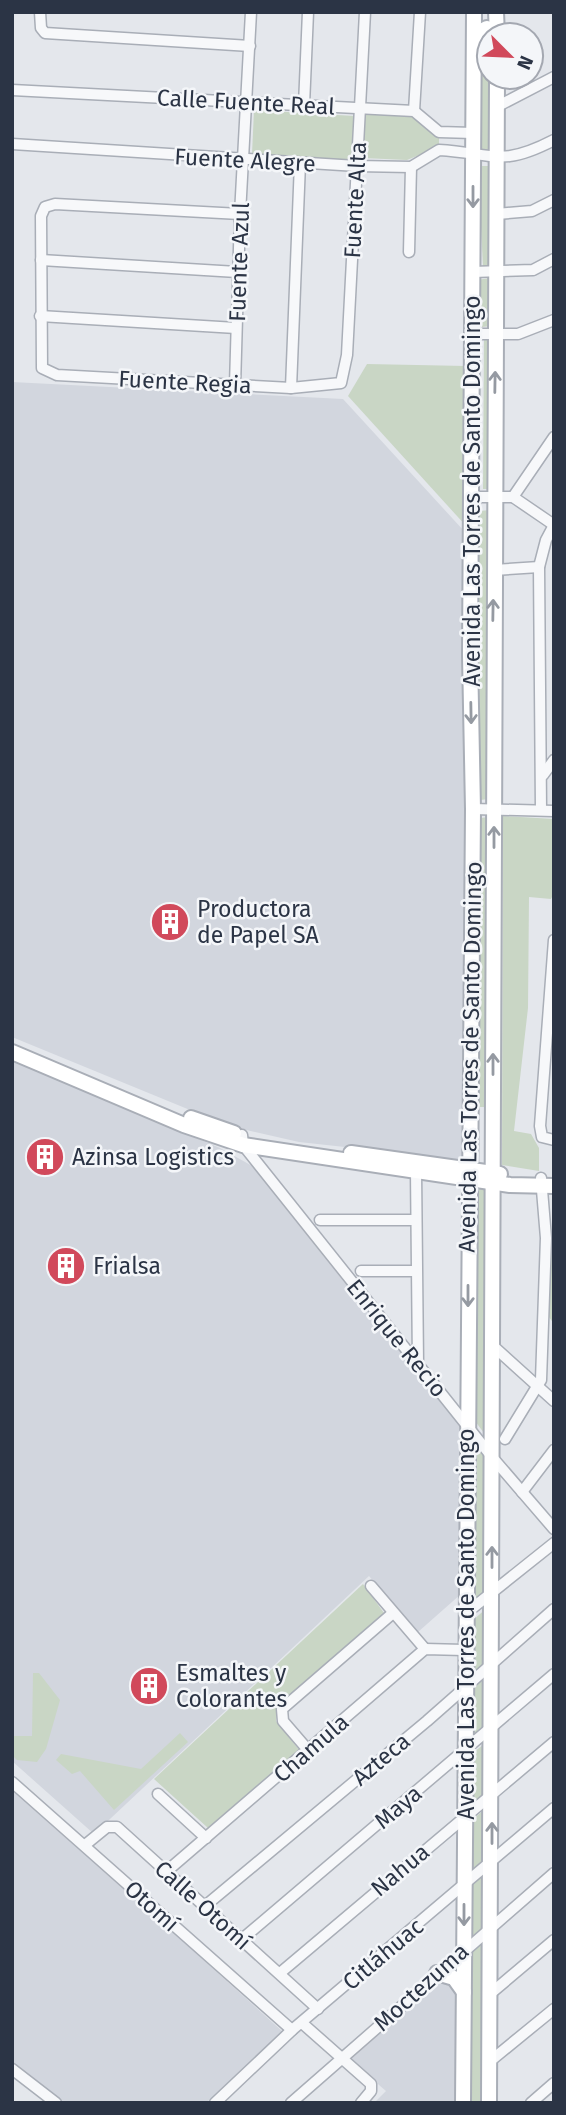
<svg xmlns="http://www.w3.org/2000/svg" width="566" height="2115" viewBox="0 0 566 2115" font-family="'Fira Sans',sans-serif">
<style>
.built{fill:#d2d6de}
.green{fill:#c9d6c5}
.lines{fill:none;stroke-linecap:round;stroke-linejoin:round}
.street-casing{stroke:#a9aeb7;stroke-width:13}
.secondary-casing{stroke:#a9aeb7;stroke-width:18}
.street{stroke:#f7f8fa;stroke-width:10}
.secondary{stroke:#fff;stroke-width:14}
.oneway{stroke:#959aa2}
.labels{text-anchor:middle;stroke-width:5;stroke-linejoin:round;paint-order:stroke}
.street-label{font-size:23px;fill:#2b3445;stroke:#f4f6f9}
.poi-label{font-size:23px;fill:#2b3445;stroke:#f4f6f9;text-anchor:start}
</style>
<rect width="100%" height="100%" fill="#e4e7ec"/>
<g class="built">
<polygon points="12,382 343,399 464,531 464,1160 299,1142 229,1126 12,1037"/>
<polygon points="12,1060 220,1148 254,1167 463,1428 461,1594 418,1632 369,1576 94,1834 12,1761"/>
<polygon points="12,1787 283,2032 206,2103 64,2103 12,2062"/>
<polygon points="441,1978 458,1984 459,2103 374,2103 386,2091 349,2059"/>
</g>
<g class="green">
<polygon points="480,35 489,35 489,77 496,77 496,152 479,153"/>
<polygon points="254,110 354,116 353,160 252,154"/>
<polygon points="365,114 412,116 439,136 439,147 407,160 363,158"/>
<polygon points="478,166 493,166 491,264 483,267"/>
<polygon points="491,278 491,326 482,327 476,280"/>
<polygon points="484,340 491,340 490,489 483,489"/>
<polygon points="367,364 466,366 467,527 348,396"/>
<polygon points="492,510 489,799 480,800 478,511"/>
<polygon points="503,816 554,819 554,893 551,899 529,897 528,1008 514,1131 531,1134 539,1148 539,1171 502,1165"/>
<polygon points="488,817 487,1107 479,1107 481,818"/>
<polygon points="475,1184 492,1188 484,1433 475,1421"/>
<polygon points="554,1244 554,1324 549,1317 550,1249"/>
<polygon points="472,1437 489,1460 490,1594 471,1609"/>
<polygon points="363,1584 384,1613 278,1705 276,1721 300,1751 208,1828 154,1779"/>
<polygon points="489,1606 488,1661 471,1676 471,1622"/>
<polygon points="488,1672 488,1730 470,1746 471,1689"/>
<polygon points="33,1673 39,1673 60,1700 46,1749 37,1762 17,1760 12,1755 12,1736 32,1736"/>
<polygon points="180,1733 188,1742 114,1810 80,1771 72,1774 56,1760 61,1754 141,1769"/>
<polygon points="487,1742 488,1792 471,1806 470,1755"/>
<polygon points="487,1807 487,1861 470,1875 470,1822"/>
<polygon points="487,1873 487,1925 469,1941 469,1887"/>
<polygon points="483,1939 482,2103 465,2103 466,1952"/>
</g>
<g class="lines">
<g class="street-casing">
<g id="street">
<polyline points="40,12 41,28 45,33 250,46"/>
<polyline points="12,90 414,111 439,132 473,133"/>
<polyline points="304,105 308,12"/>
<polyline points="498,106 554,77"/>
<polyline points="414,111 420,12"/>
<path d="M12,144L357,166L411,167L439,150C493,153 500,168 554,140"/>
<polyline points="240,214 55,204 45,207 41,216 42,368 57,375 291,388 341,383 347,355 365,12"/>
<polyline points="497,214 532,211 554,200"/>
<polyline points="409,252 411,167"/>
<polyline points="41,260 237,272"/>
<polyline points="473,272 533,270 554,259"/>
<polyline points="40,316 236,328"/>
<polyline points="472,334 518,334 554,320"/>
<polyline points="235,386 240,214 251,12"/>
<polyline points="291,388 300,163"/>
<polyline points="471,497 513,497"/>
<polyline points="513,497 554,437"/>
<polyline points="513,497 554,525"/>
<polyline points="494,570 539,567"/>
<polyline points="543,775 554,760"/>
<polyline points="473,809 554,811"/>
<polyline points="541,810 539,567 546,540 554,525"/>
<polyline points="554,940 540,1126 542,1137 554,1140"/>
<polyline points="242,1135 243,1145 492,1457 554,1529"/>
<polyline points="416,1171 418,1364"/>
<polyline points="320,1220 415,1220"/>
<polyline points="361,1271 414,1271"/>
<polyline points="492,1345 554,1401"/>
<polyline points="505,1439 541,1380 546,1238 541,1178"/>
<polyline points="522,1492 554,1450"/>
<polyline points="371,1586 425,1649"/>
<polyline points="465,1614 554,1543"/>
<polyline points="308,1750 283,1721 282,1709 393,1613"/>
<polyline points="12,1782 292,2030"/>
<polyline points="158,1794 206,1838"/>
<polyline points="85,1845 107,1827 117,1827 318,2009"/>
<polyline points="167,1871 425,1649 464,1650"/>
<polyline points="205,1906 427,1721 554,1609"/>
<polyline points="241,1940 554,1674"/>
<polyline points="280,1973 554,1742"/>
<polyline points="490,1994 554,1940"/>
<polyline points="302,2023 371,2084 371,2091 361,2103"/>
<polyline points="489,2062 554,2009"/>
<polyline points="12,2069 56,2103"/>
<polyline points="215,2103 292,2030 554,1808"/>
<polyline points="291,2103 554,1873"/>
<polyline points="531,2103 554,2083"/>
</g>
</g>
<g class="secondary-casing">
<g id="secondary">
<polyline points="496,12 497,35"/>
<polyline points="474,35 487,28 497,33"/>
<polyline points="12,1052 184,1125 243,1145 510,1185 554,1186"/>
<polyline points="191,1118 234,1133"/>
<polyline points="351,1153 500,1174"/>
<polyline points="437,1973 454,1978 464,1992"/>
<polyline points="463,2103 473,809 470,655 474,12"/>
<polyline points="489,2103 497,77"/>
</g>
</g>
<use href="#street" class="street"/>
<use href="#secondary" class="secondary"/>
</g>
<defs><path id="oneway-shaft" d="M-6 0H5M1.5-3L5.5 0L1.5 3" fill="none" stroke-width="1.6" stroke-linecap="round" stroke-linejoin="round" transform="scale(1.75)"/></defs>
<g class="oneway">
<use href="#oneway-shaft" transform="translate(473 197) rotate(90)"/>
<use href="#oneway-shaft" transform="translate(495 382) rotate(-89)"/>
<use href="#oneway-shaft" transform="translate(493 610) rotate(-89)"/>
<use href="#oneway-shaft" transform="translate(471 713) rotate(89)"/>
<use href="#oneway-shaft" transform="translate(494 837) rotate(-90)"/>
<use href="#oneway-shaft" transform="translate(493 1064) rotate(-90)"/>
<use href="#oneway-shaft" transform="translate(468 1296) rotate(90)"/>
<use href="#oneway-shaft" transform="translate(492 1557) rotate(-90)"/>
<use href="#oneway-shaft" transform="translate(492 1833) rotate(-90)"/>
<use href="#oneway-shaft" transform="translate(464 1915) rotate(90)"/>
</g>
<defs>
<g id="building-disc" transform="scale(2.0125)"><circle r="9.5" fill="#d1495b" stroke="#f4f6f9"/><path d="M-4-6H4V6H1V3H-1V6H-4ZM-2.5-4.3h1.7v1.8h-1.7ZM.8-4.3h1.7v1.8H.8ZM-2.5-1h1.7V.8h-1.7ZM.8-1h1.7V.8H.8Z" fill="#fff"/></g>
</defs>
<g fill-rule="evenodd">
<use href="#building-disc" x="170" y="922"/>
<use href="#building-disc" x="45" y="1157"/>
<use href="#building-disc" x="66" y="1266"/>
<use href="#building-disc" x="149" y="1686"/>
</g>
<g class="labels">
<g class="street-label">
<text transform="translate(246 102) rotate(3)" y="8">Calle Fuente Real</text>
<text transform="translate(245 160) rotate(3)" y="8">Fuente Alegre</text>
<text transform="translate(355 200) rotate(-87)" y="8">Fuente Alta</text>
<text transform="translate(239 262) rotate(-88)" y="8">Fuente Azul</text>
<text transform="translate(185 382) rotate(3)" y="8">Fuente Regia</text>
<text transform="translate(472 491) rotate(-90)" y="8">Avenida Las Torres de Santo Domingo</text>
<text transform="translate(470 1057) rotate(-89)" y="8">Avenida Las Torres de Santo Domingo</text>
<text transform="translate(397 1338) rotate(51)" y="8">Enrique Recio</text>
<text transform="translate(466 1624) rotate(-90)" y="8">Avenida Las Torres de Santo Domingo</text>
<text transform="translate(311 1748) rotate(-41)" y="8">Chamula</text>
<text transform="translate(381 1759) rotate(-40)" y="8">Azteca</text>
<text transform="translate(398 1807) rotate(-40)" y="8">Maya</text>
<text transform="translate(400 1870) rotate(-40)" y="8">Nahua</text>
<text transform="translate(203 1905) rotate(42)" y="8">Calle Otomí</text>
<text transform="translate(152 1906) rotate(42)" y="8">Otomí</text>
<text transform="translate(383 1954) rotate(-40)" y="8">Citláhuac</text>
<text transform="translate(421 1987) rotate(-42)" y="8">Moctezuma</text>
</g>
<g class="poi-label">
<text x="197" y="917">Productora<tspan x="197" dy="26">de Papel SA</tspan></text>
<text x="72" y="1165">Azinsa Logistics</text>
<text x="93" y="1274">Frialsa</text>
<text x="176" y="1681">Esmaltes y<tspan x="176" dy="26">Colorantes</tspan></text>
</g>
</g>
<rect width="566" height="2115" fill="none" stroke="#2b3445" stroke-width="28"/>
<g transform="translate(510 56) rotate(114)"><circle r="33" fill="#f4f6f9" stroke="#a4a8b1" stroke-width="2"/>
<path d="M0-5L12 26L0 18L-12 26Z" fill="#d1495b"/>
<text y="-10" font-size="19" font-weight="bold" text-anchor="middle" fill="#2b3445">N</text>
</g>
</svg>
